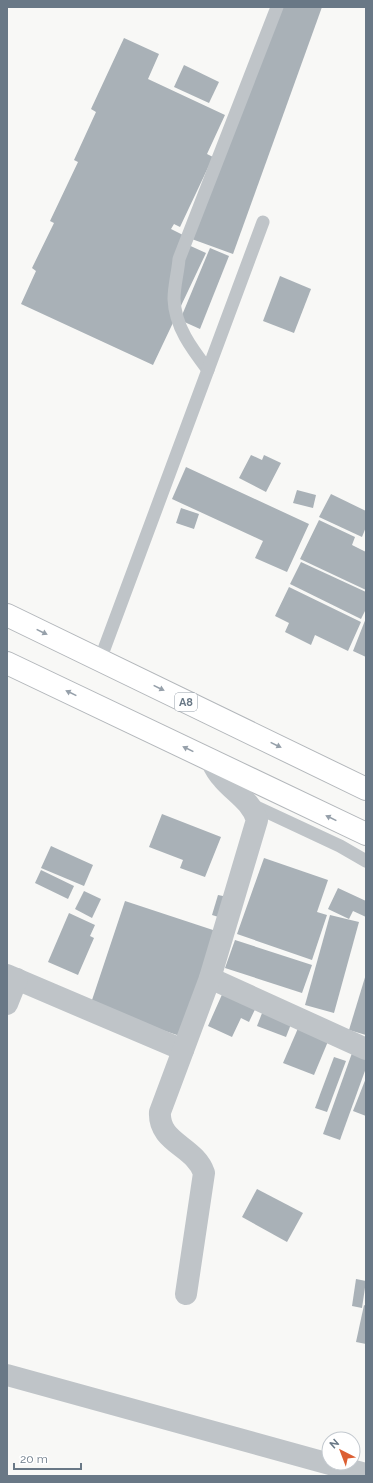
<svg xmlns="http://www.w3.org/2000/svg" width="373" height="1483" viewBox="0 0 373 1483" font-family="Raleway,sans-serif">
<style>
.building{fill:#a9b1b7}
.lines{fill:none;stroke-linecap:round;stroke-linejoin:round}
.highway-casing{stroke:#b3b7bb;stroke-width:24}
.lane{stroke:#bfc4c8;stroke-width:13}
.street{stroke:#bfc4c8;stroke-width:22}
.highway{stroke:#fff;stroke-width:22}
.oneway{fill:#96a0aa}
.labels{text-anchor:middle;stroke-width:4;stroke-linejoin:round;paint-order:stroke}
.shield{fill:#fff;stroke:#96a0aa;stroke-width:1}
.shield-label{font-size:11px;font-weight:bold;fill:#697886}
</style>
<rect width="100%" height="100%" fill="#f8f8f6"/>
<g class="building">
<polygon points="272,7 322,7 233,254 189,238"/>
<polygon points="124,38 159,54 148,79 225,115 207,154 213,157 180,227 174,224 171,229 187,237 184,243 206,253 153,365 21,304 36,271 32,268 54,223 50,221 78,162 74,160 96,112 91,109"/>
<polygon points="184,65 219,82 209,103 174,87"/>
<polygon points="210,248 229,256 200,329 180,320"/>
<polygon points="280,276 311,289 294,333 263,321"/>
<polygon points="251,455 262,460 264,455 281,463 266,492 239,478"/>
<polygon points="186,467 309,524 287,572 255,558 263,541 172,499"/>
<polygon points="297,490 316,495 313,508 293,503"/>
<polygon points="331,494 366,511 366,527 362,537 319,517"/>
<polygon points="181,508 199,514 194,529 176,523"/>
<polygon points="319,520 355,537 352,545 366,552 366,590 300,559"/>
<polygon points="301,562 366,592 366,609 361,619 290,584"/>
<polygon points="289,587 361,622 348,651 315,635 311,645 285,632 289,623 275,616"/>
<polygon points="366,618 366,657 353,651"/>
<polygon points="162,814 221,837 205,877 180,868 183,860 149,847"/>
<polygon points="51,846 93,865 84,886 41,868"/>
<polygon points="264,858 328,880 317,912 327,915 312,960 237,934"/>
<polygon points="41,870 74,886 68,899 35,883"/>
<polygon points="338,888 366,901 366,917 353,911 349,919 328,909"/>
<polygon points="84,891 101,899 92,918 75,909"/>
<polygon points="218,895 228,897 222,918 212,915"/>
<polygon points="125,901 216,931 180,1036 90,1006"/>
<polygon points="69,913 95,925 90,936 94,938 78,975 48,962"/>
<polygon points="330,915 359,922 334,1013 305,1005"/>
<polygon points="235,940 312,965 302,993 225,968"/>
<polygon points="366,974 366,1035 349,1030"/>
<polygon points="224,990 257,1005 249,1022 241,1018 232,1037 208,1026"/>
<polygon points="264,1008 293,1019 286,1037 257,1026"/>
<polygon points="299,1026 329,1039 314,1075 283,1063"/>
<polygon points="352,1053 366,1058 366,1068 340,1140 323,1134"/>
<polygon points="334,1057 346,1061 327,1112 315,1108"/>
<polygon points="366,1078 366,1116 353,1111"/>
<polygon points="257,1189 303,1213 287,1242 242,1217"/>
<polygon points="356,1279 366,1281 362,1308 352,1306"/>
<polygon points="364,1305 366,1306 366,1344 356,1342"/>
</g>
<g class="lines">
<g class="highway-casing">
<g id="highway">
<polyline points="7,615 366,789"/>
<polyline points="7,663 366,834"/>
</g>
</g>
<g class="lane">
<path d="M208,370C192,349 175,327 174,299C174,286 178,272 179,259L277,7"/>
<polyline points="100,660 263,222"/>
<polyline points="250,804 340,846 366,861"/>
</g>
<g class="street">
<polyline points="7,975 183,1050"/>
<polyline points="210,978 366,1049"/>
<polyline points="7,1004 17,979"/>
<path d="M186,1294L204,1173C195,1146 158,1143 160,1112L210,978L257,820C251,801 235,793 223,779C217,773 214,767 211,760"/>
<polyline points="7,1375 366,1474"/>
</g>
<use href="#highway" class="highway"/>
</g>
<defs><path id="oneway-solid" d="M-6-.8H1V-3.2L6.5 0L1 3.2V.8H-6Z"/></defs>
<g class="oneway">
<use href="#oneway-solid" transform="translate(42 632) rotate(26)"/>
<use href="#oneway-solid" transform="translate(159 688) rotate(26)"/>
<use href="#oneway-solid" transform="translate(71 693) rotate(-154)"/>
<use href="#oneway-solid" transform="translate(276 745) rotate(26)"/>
<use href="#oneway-solid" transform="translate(188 749) rotate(-154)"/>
<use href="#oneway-solid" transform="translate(331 818) rotate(-154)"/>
</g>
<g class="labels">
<rect class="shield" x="175" y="693" width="22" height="18" rx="3"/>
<g class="shield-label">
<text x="186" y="706">A8</text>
</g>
</g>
<rect width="373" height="1483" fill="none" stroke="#697886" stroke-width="16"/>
<g transform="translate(341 1451) rotate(318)"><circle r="19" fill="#ffffff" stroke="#c3c9cf"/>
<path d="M0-3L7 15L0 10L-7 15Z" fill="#dc5f33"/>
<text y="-6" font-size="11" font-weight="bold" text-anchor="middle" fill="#697886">N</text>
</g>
<path d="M14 1463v6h67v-6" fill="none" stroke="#697886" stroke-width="2"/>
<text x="20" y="1463" font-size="12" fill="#697886" stroke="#ffffff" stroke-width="3" paint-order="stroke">20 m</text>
</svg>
